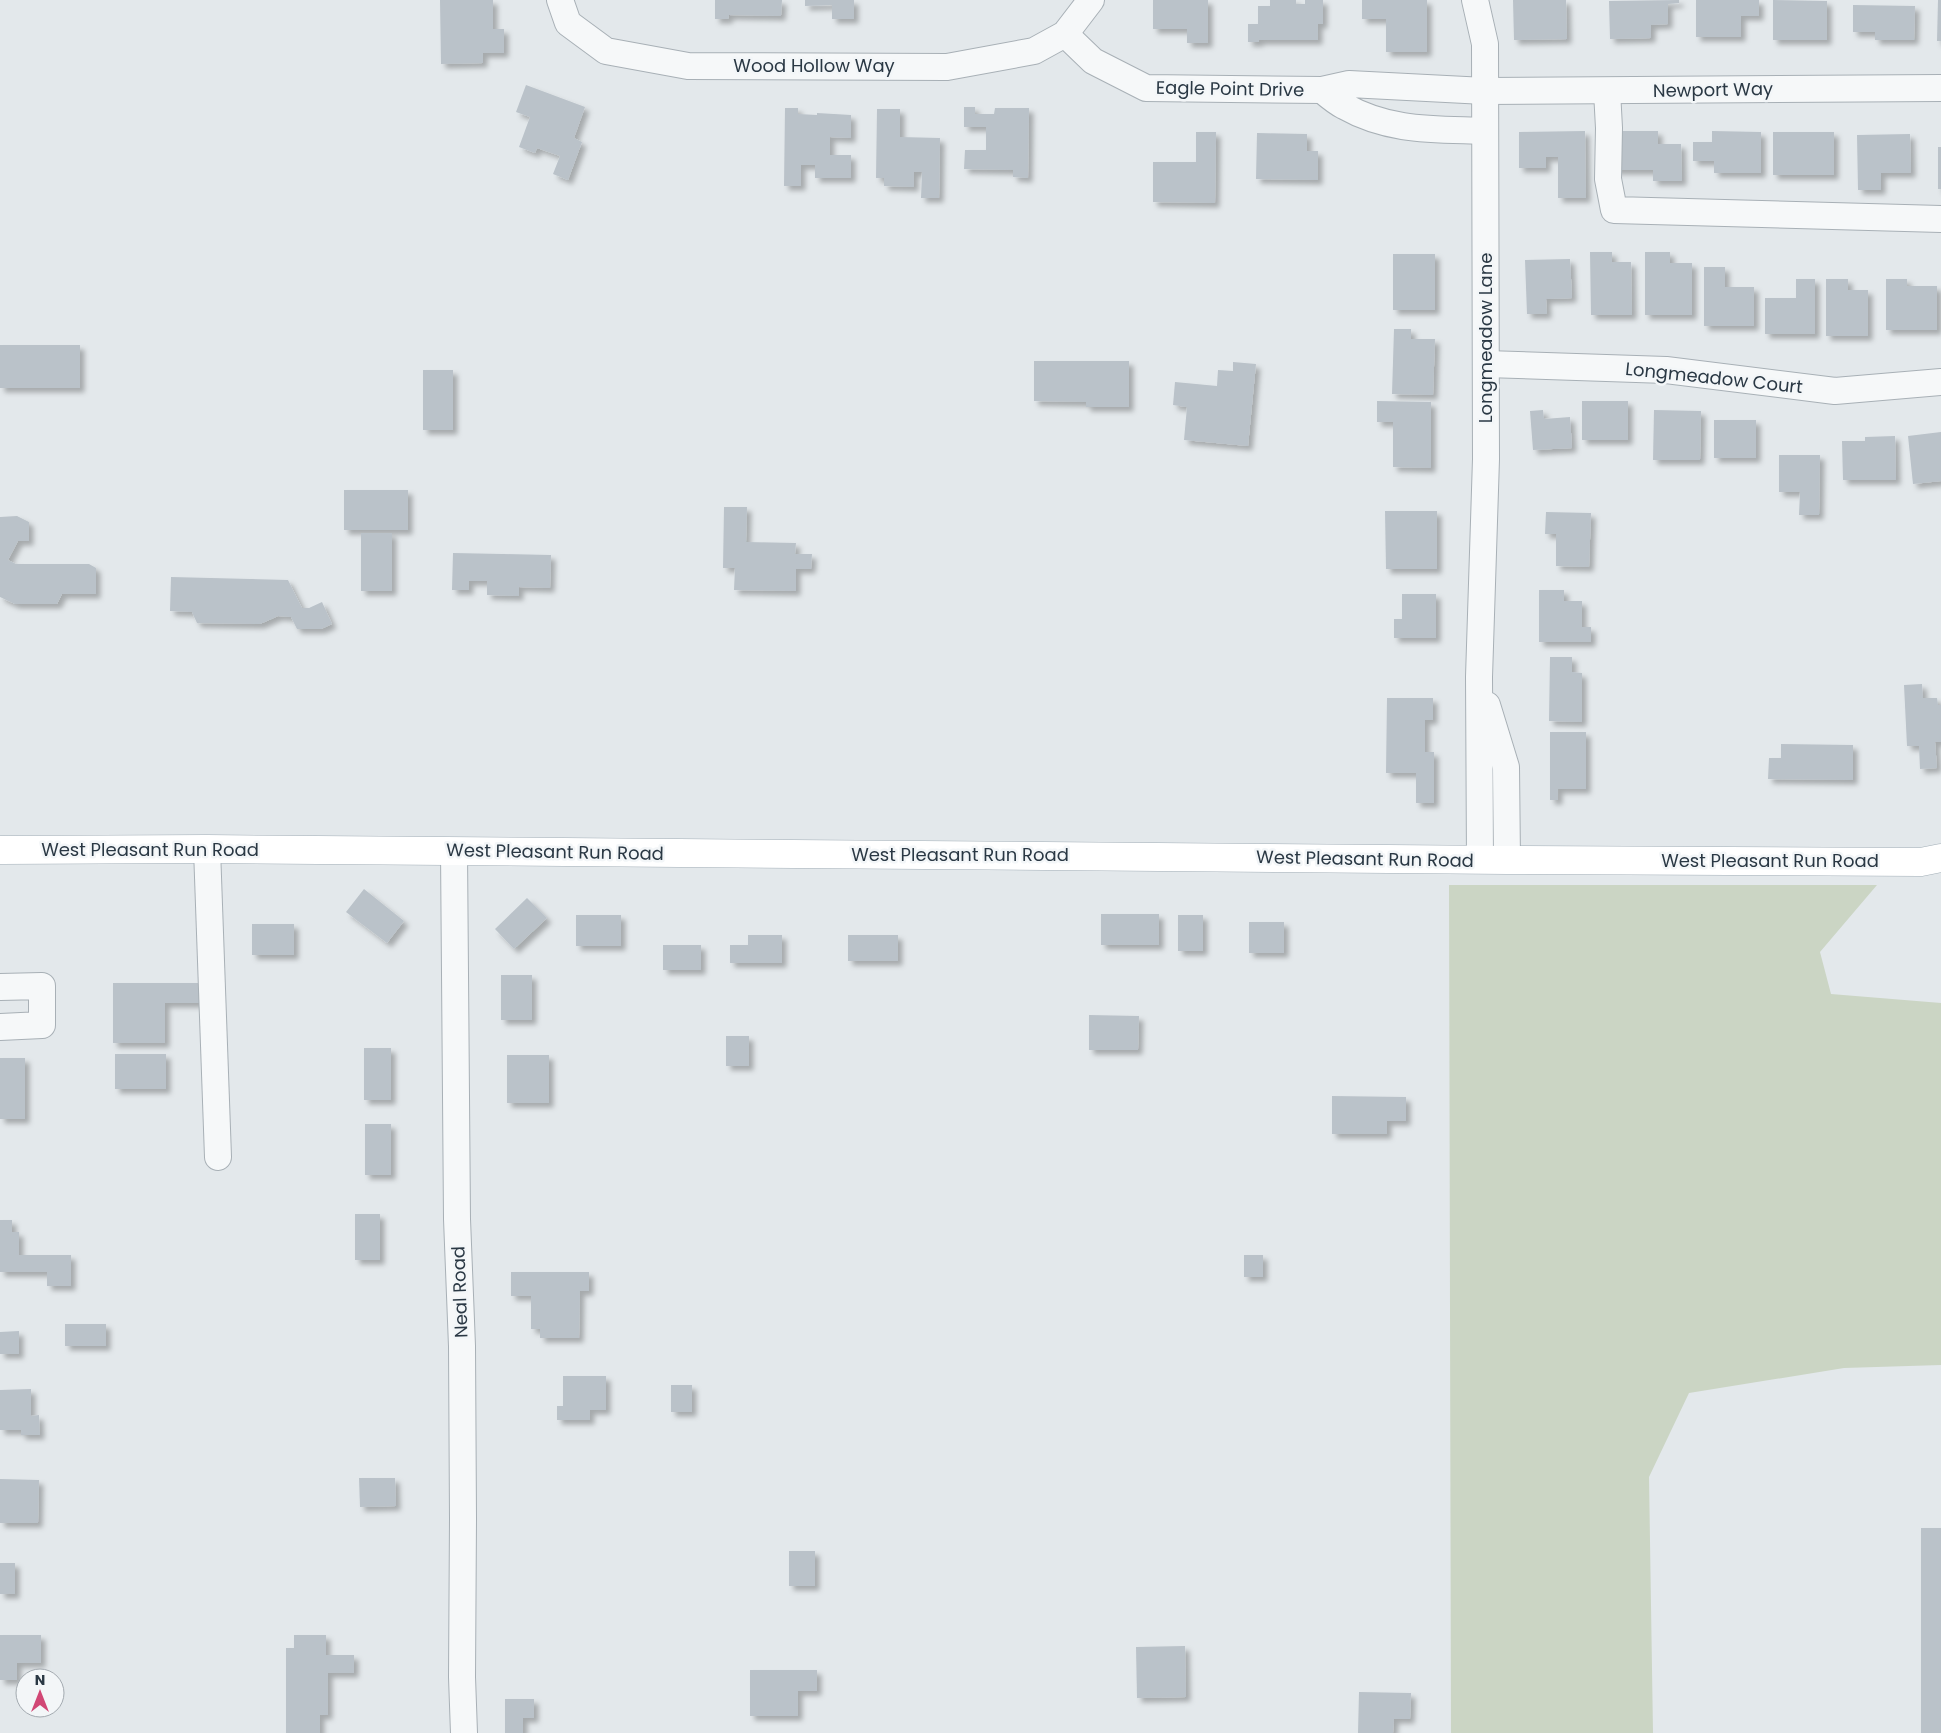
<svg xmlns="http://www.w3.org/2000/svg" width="1941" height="1733" viewBox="0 0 1941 1733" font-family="Poppins,sans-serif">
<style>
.green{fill:#cbd5c4}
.building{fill:#bac2c9;filter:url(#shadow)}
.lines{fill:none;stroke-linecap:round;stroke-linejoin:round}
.minor-casing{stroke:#a8b0b6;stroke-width:28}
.major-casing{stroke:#a2aeb7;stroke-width:29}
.minor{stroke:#f6f8f9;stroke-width:26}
.major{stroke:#fff;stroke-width:28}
.labels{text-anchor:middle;stroke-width:5;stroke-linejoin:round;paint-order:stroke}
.street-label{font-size:18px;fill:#2a3844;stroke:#f3f6f8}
</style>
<defs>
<filter id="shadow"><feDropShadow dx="4.5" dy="4.5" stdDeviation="2.5" flood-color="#0004"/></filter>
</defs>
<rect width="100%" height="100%" fill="#e3e8eb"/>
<polygon class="green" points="1449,885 1877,885 1820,952 1831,994 1941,1003 1941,1365 1844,1368 1689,1393 1649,1477 1653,1733 1451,1733"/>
<g class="building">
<polygon points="440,0 493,0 493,29 504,29 504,53 483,53 483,63 441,64"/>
<polygon points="715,0 782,0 781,16 729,15 728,19 715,19"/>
<polygon points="805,0 854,0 854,19 832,19 832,5 805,6"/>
<polygon points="1153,0 1208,0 1208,43 1187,43 1187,29 1153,29"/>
<polygon points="1270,0 1296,0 1296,4 1305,4 1305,0 1323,0 1323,24 1318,24 1318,40 1259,40 1259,42 1248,42 1248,24 1258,24 1258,6 1270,6"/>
<polygon points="1362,0 1427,0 1427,52 1386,52 1386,19 1362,19"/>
<polygon points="1513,0 1566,0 1567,39 1514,40"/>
<polygon points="1679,0 1679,3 1668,4 1668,24 1651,25 1651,38 1610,39 1609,1"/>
<polygon points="1696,0 1759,0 1759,16 1741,16 1741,37 1696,37"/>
<polygon points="1773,0 1827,1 1827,40 1773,40"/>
<polygon points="1938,0 1941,0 1941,41 1937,41"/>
<polygon points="1853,5 1915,6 1914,40 1875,40 1875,32 1853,32"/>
<polygon points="526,85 585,107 574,138 582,142 568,180 553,174 560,156 537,148 535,153 519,147 530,117 516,112"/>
<polygon points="964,107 975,107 975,114 994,114 995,108 1029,108 1028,178 1013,177 1013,170 964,169 965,150 986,150 986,127 964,127"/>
<polygon points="785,108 798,108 798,114 817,115 817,113 851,115 851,138 830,137 830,155 851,155 851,178 815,178 815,165 801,165 801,186 784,186"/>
<polygon points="877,109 900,109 900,137 940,138 939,198 921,198 922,172 914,172 914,187 884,186 884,178 876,178"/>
<polygon points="1585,131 1586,198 1558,198 1558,157 1546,157 1546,168 1519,168 1519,132"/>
<polygon points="1613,131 1658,131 1658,144 1681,144 1682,181 1653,181 1653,170 1613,170"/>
<polygon points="1712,131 1761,132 1761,173 1714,173 1714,161 1693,161 1693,142 1712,142"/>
<polygon points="1196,132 1216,132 1215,203 1153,202 1153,162 1196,162"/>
<rect x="1773" y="132" width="61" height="43"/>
<polygon points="1257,133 1307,134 1307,151 1318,151 1318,180 1256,179"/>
<polygon points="1910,134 1911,173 1881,173 1881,190 1858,190 1857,135"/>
<rect x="1938" y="147" width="3" height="42"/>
<polygon points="1590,252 1612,252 1612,262 1631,262 1632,315 1591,315"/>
<polygon points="1645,252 1670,252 1670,263 1692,263 1692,315 1645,315"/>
<rect x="1393" y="254" width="42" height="56"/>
<polygon points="1570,259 1572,298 1546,299 1547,314 1527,314 1525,260"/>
<polygon points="1704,267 1725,267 1725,287 1754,287 1754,326 1704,326"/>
<polygon points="1796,279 1815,279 1815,334 1765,334 1765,298 1796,298"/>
<polygon points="1826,279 1848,279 1848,290 1868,290 1868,336 1826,336"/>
<polygon points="1886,279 1907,279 1907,286 1937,286 1937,330 1886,330"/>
<polygon points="1394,329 1411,329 1411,339 1435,339 1433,395 1392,394"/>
<rect x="0" y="345" width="80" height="43"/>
<polygon points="1034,361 1129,361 1129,407 1086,407 1086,402 1034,401"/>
<polygon points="1233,362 1256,364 1248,446 1184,440 1187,407 1173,405 1175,382 1217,386 1218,370 1233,371"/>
<rect x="423" y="370" width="30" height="60"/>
<polygon points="1377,401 1431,402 1431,468 1393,467 1393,422 1377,422"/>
<rect x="1582" y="401" width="46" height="39"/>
<polygon points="1543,410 1544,419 1570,417 1572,448 1533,450 1530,411"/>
<polygon points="1654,410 1701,411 1700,460 1653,460"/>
<rect x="1714" y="420" width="42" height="38"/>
<polygon points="1941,432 1941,481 1913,484 1908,436"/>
<polygon points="1895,436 1896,480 1843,480 1842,441 1865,441 1865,437"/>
<polygon points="1779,455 1820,455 1819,515 1799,515 1800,492 1779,492"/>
<rect x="344" y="490" width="64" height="40"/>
<polygon points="724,507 747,507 746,542 796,543 795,554 812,554 811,569 796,569 796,591 734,590 735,568 723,568"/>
<polygon points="1385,511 1437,511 1437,569 1386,569"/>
<polygon points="1546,512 1591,513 1589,567 1556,566 1556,534 1545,534"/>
<polygon points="17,516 29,522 29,541 18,541 8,560 16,564 89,564 96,568 96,594 62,594 57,604 15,604 0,597 0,517"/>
<rect x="361" y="533" width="31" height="58"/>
<polygon points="453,553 551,555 550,588 519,587 519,596 487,595 487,581 469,581 469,590 452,590"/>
<polygon points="171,577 288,580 302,608 309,608 322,602 332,624 321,629 297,629 291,617 278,616 260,624 197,623 192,612 170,611"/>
<polygon points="1539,590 1564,590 1564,601 1582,601 1582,627 1591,627 1591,642 1539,642"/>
<polygon points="1402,594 1436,594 1436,638 1394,638 1394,619 1402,619"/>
<polygon points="1550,657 1572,657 1572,672 1582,673 1582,722 1549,721"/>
<polygon points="1922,684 1923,698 1937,698 1938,705 1941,705 1941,742 1935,742 1937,768 1920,769 1919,746 1907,746 1904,685"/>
<polygon points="1387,698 1433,698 1433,720 1425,720 1425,752 1434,752 1434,803 1416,803 1416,773 1386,773"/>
<polygon points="1550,732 1586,732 1586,789 1558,789 1558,800 1550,800"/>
<polygon points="1781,744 1853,745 1853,780 1768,779 1769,758 1781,758"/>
<polygon points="364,889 404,921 387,943 346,912"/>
<polygon points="527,898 547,918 514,949 495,929"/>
<rect x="1101" y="914" width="58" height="31"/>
<rect x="576" y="915" width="45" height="31"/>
<rect x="1178" y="915" width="25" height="36"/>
<rect x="1249" y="922" width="35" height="31"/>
<rect x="252" y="924" width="42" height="31"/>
<polygon points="748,935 782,935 782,963 730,963 730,945 748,945"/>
<rect x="848" y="935" width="50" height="26"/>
<rect x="663" y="945" width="38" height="25"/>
<rect x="501" y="975" width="31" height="45"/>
<polygon points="113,983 199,983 199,1003 165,1003 165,1043 113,1043"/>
<polygon points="1089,1015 1139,1016 1138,1050 1089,1050"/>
<rect x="726" y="1036" width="23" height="30"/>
<rect x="364" y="1048" width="27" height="52"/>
<rect x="115" y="1054" width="51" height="35"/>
<rect x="507" y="1055" width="42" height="48"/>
<rect x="0" y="1058" width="25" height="61"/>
<polygon points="1332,1096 1406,1097 1406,1121 1387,1121 1387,1134 1332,1134"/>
<rect x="365" y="1124" width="26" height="51"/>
<rect x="355" y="1214" width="25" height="46"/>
<polygon points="0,1220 12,1220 12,1232 19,1232 19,1255 71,1255 71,1286 47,1286 47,1272 0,1272"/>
<rect x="1244" y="1255" width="19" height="22"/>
<polygon points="511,1272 589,1272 589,1291 580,1291 579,1338 540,1338 540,1329 531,1329 531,1296 511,1296"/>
<rect x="65" y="1324" width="41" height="22"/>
<polygon points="19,1331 19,1354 0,1354 0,1332"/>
<polygon points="563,1376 606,1376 606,1410 590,1410 590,1420 557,1420 557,1406 563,1406"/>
<rect x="671" y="1385" width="21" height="27"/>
<polygon points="31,1389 31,1416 39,1415 40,1435 21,1435 21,1430 0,1430 0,1390"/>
<polygon points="359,1478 395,1478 396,1506 360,1507"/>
<polygon points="0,1479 39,1480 38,1523 0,1523"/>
<rect x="1921" y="1528" width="20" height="205"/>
<rect x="789" y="1551" width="26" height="35"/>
<rect x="0" y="1563" width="15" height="31"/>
<polygon points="0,1635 41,1635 41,1663 17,1663 17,1680 0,1680"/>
<polygon points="294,1635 326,1635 326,1655 354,1655 354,1673 328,1673 328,1715 320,1715 320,1733 286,1733 286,1648 294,1648"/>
<polygon points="1185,1646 1186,1697 1137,1698 1136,1647"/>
<polygon points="750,1670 817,1670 817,1691 798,1691 798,1716 750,1716"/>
<polygon points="1359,1692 1411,1693 1410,1719 1394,1719 1393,1733 1358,1733"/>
<polygon points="505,1699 534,1699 534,1718 523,1718 523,1733 505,1733"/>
</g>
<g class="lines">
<g class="minor-casing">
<g id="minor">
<polyline points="560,0 568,23 606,51 688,66 947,67 1034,51 1065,34 1091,0"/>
<polyline points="1475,0 1485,44 1486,459 1479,677 1480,860"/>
<polyline points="1065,34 1093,61 1146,88 1322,90"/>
<polyline points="1607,91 1609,128 1608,179 1614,210 1941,219"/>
<path d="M1485,131C1435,129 1390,132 1344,106C1336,102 1329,96 1322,90L1349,84L1485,91L1941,88"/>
<polyline points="1486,364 1666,370 1835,391 1941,382"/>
<polyline points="1487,705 1506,767 1507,860"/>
<polyline points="207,849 218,1157"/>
<polyline points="454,851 457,1219 462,1346 463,1519 462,1677 464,1733"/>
<polyline points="0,987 42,986 42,1025 0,1027"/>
</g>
</g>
<g class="major-casing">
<polyline id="major" points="0,850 207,849 1507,860 1921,862 1941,858"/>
</g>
<use href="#minor" class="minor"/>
<use href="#major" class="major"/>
</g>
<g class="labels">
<g class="street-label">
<text x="814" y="72">Wood Hollow Way</text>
<text transform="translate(1230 89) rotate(1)" y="6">Eagle Point Drive</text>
<text transform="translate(1713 90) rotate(-1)" y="6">Newport Way</text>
<text transform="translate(1486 338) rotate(-90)" y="6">Longmeadow Lane</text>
<text transform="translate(1714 378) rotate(6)" y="6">Longmeadow Court</text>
<text x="150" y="856">West Pleasant Run Road</text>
<text transform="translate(555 852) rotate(1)" y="6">West Pleasant Run Road</text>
<text x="960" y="861">West Pleasant Run Road</text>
<text transform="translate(1365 859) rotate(1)" y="6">West Pleasant Run Road</text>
<text x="1770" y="867">West Pleasant Run Road</text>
<text transform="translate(460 1292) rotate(-92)" y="6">Neal Road</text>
</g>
</g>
<g transform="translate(40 1693)"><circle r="24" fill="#f3f6f8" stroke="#a3aab0"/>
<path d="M0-4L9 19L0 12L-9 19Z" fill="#d14775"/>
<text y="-8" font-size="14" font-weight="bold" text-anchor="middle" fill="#2a3844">N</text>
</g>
</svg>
